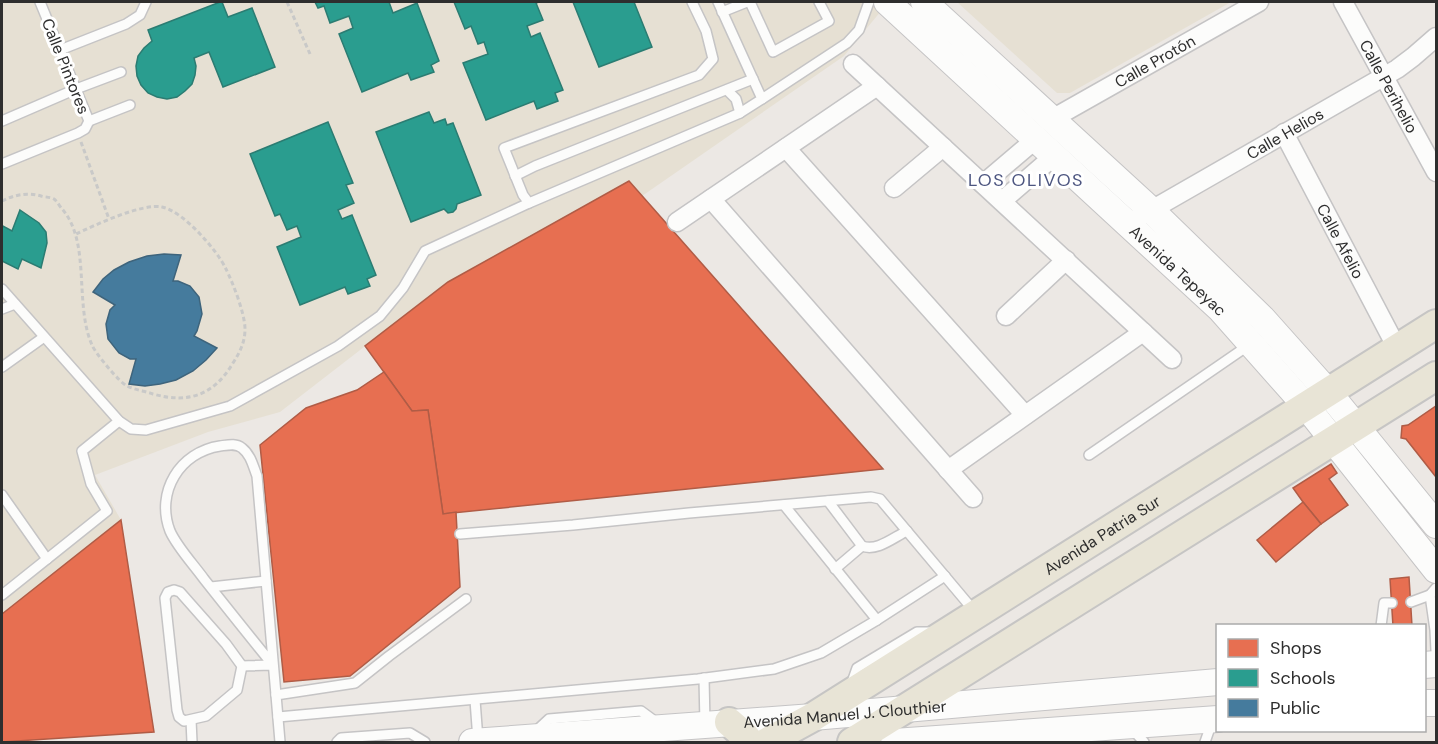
<svg xmlns="http://www.w3.org/2000/svg" width="1438" height="744" viewBox="0 0 1438 744" font-family="'DM Sans',sans-serif">
<style>
.education{fill:#e6e0d3}
.shops{fill:#e76f51;stroke:#b05c46;stroke-width:1.5}
.schools{fill:#2a9d8f;stroke:#2b7c72;stroke-width:1.5}
.public{fill:#457b9d;stroke:#3e647c;stroke-width:1.5}
.lines{fill:none;stroke-linecap:round;stroke-linejoin:round}
.lane-casing{stroke:#c5c4c5;stroke-width:12}
.street-casing{stroke:#c5c4c5;stroke-width:21}
.secondary-casing{stroke:#c5c4c5;stroke-width:28}
.primary-casing{stroke:#c6c5c4;stroke-width:32}
.path{stroke:#c9c9c8;stroke-width:3;stroke-dasharray:4.5 3;stroke-linecap:butt}
.lane{stroke:#fcfcfb;stroke-width:9}
.street{stroke:#fcfcfb;stroke-width:18}
.secondary{stroke:#fcfcfb;stroke-width:26}
.primary{stroke:#e8e4d6;stroke-width:28}
.labels{text-anchor:middle;stroke-width:6;stroke-linejoin:round;paint-order:stroke}
.street-label{font-size:16px;fill:#2e2e2e;stroke:#fff}
.neighbourhood-label{font-size:18px;letter-spacing:1.5px;fill:#4d5680;stroke:#fff}
</style>
<rect width="100%" height="100%" fill="#ece8e4"/>
<g class="education">
<polygon points="2,2 870,2 881,11 844,56 642,196 629,181 448,282 280,412 208,432 95,475 121,520 2,614"/>
<polygon points="957,2 1231,2 1070,93 1057,93"/>
</g>
<g class="shops">
<polygon points="629,181 883,469 443,514 428,410 412,411 365,346 448,282"/>
<polygon points="384,372 412,411 428,410 443,514 456,512 460,587 350,676 284,682 260,445 306,408 357,390"/>
<polygon points="1436,406 1436,477 1406,439 1401,438 1402,426 1408,425"/>
<polygon points="1331,464 1337,473 1329,479 1348,505 1321,524 1303,502 1293,488"/>
<polygon points="1303,502 1321,524 1276,562 1257,540"/>
<polygon points="121,520 154,732 2,742 2,614"/>
<polygon points="1409,577 1412,626 1393,626 1390,579"/>
</g>
<g class="schools">
<polygon points="220,2 222,2 228,17 252,8 275,67 223,87 209,52 194,58 196,66 195,75 192,84 185,91 177,97 167,99 157,97 148,93 141,85 137,76 136,66 138,56 144,48 152,41 148,30"/>
<polygon points="315,2 389,2 393,13 417,3 439,61 431,65 434,72 411,80 408,73 362,92 339,34 353,28 349,16 330,23 324,6 318,8"/>
<polygon points="454,2 539,2 536,3 543,20 527,26 531,37 540,33 563,90 555,93 558,101 537,109 534,101 486,120 463,63 488,54 484,42 478,44 471,26 465,29"/>
<polygon points="573,2 634,2 652,47 599,67"/>
<polygon points="429,112 434,123 445,119 447,125 453,123 481,195 457,204 456,209 453,212 448,213 444,209 411,222 376,132"/>
<polygon points="328,122 353,183 346,185 354,203 338,210 342,219 352,215 376,275 367,279 370,286 348,294 345,287 300,305 277,247 301,237 297,226 287,230 280,214 275,216 250,154"/>
<polygon points="20,210 39,223 46,232 47,243 41,268 22,259 18,269 2,261 2,229 3,226 12,231"/>
</g>
<polygon class="public" points="164,254 181,255 173,281 178,281 190,286 199,297 202,314 197,331 194,336 217,348 206,360 193,371 176,380 160,384 145,386 129,384 136,359 130,359 119,353 108,339 106,324 110,310 115,305 93,292 103,279 114,270 129,262 147,256"/>
<g class="lines">
<g class="lane-casing">
<g id="lane">
<polyline points="692,2 706,31 713,59 699,75 504,148 523,195 529,203 740,113 762,99 718,2"/>
<polyline points="750,2 773,52 829,21 819,2"/>
<polyline points="722,12 747,2"/>
<polyline points="60,50 126,24 140,15 146,2"/>
<polyline points="727,90 736,99 740,113"/>
<polyline points="762,99 847,43 859,30 869,2"/>
<polyline points="2,121 76,89 121,72"/>
<polyline points="89,121 130,105"/>
<polyline points="2,164 78,133 85,129 89,121 40,2"/>
<polyline points="515,176 535,166 753,79"/>
<polyline points="2,289 119,421 131,429 146,430 230,406 338,346 380,316 403,288 425,251 529,203"/>
<polyline points="2,309 15,304"/>
<polyline points="2,367 44,337"/>
<polyline points="1089,455 1249,345"/>
<polyline points="2,495 47,559"/>
<path d="M828,501L862,546C877,552 894,537 907,531"/>
<polyline points="784,505 877,620"/>
<polyline points="460,534 573,525 689,513 871,497 880,499 975,612"/>
<polyline points="835,569 862,546"/>
<polyline points="211,587 266,581"/>
<polyline points="1436,588 1430,595 1435,630 1436,651"/>
<polygon points="174,590 180,592 226,644 242,666 237,690 206,716 184,721 179,717 177,710 165,598 168,592"/>
<polyline points="2,595 107,511 91,484 82,451 119,421"/>
<polyline points="1411,602 1430,595"/>
<polyline points="1381,626 1384,603 1392,603"/>
<path d="M242,666L273,665C250,637 227,608 204,579C194,565 177,547 170,531C155,492 180,452 220,446C228,445 236,443 242,448C251,455 253,466 257,476L276,695"/>
<polyline points="704,678 705,724"/>
<polyline points="851,685 857,668 917,632 932,632"/>
<polyline points="475,700 478,740"/>
<polyline points="278,717 698,679 774,669 821,653 877,620 945,576"/>
<polyline points="191,720 192,742"/>
<polyline points="1132,729 1144,742"/>
<polyline points="535,732 549,719 641,711 656,722"/>
<polyline points="280,742 276,695 355,683 389,656 466,599"/>
<polyline points="337,742 341,738 410,733 425,742"/>
<polyline points="1205,742 1212,722"/>
</g>
</g>
<g class="street-casing">
<g id="street">
<path id="s1" d="M1343,2L1436,172"/>
<polyline points="853,64 1172,359"/>
<path id="s2" d="M1052,119L1259,2"/>
<path id="s3" d="M1284,133L1397,348"/>
<polyline points="786,148 1025,415"/>
<polyline points="983,184 1036,139"/>
<polyline points="894,188 943,147"/>
<polyline points="711,199 973,498"/>
<polyline points="1002,201 1054,156"/>
<polyline points="677,222 877,86"/>
<path id="s4" d="M1127,224L1397,69L1413,57L1436,37"/>
<polyline points="1006,316 1066,260"/>
<polyline points="948,470 1143,332"/>
</g>
</g>
<g class="secondary-casing">
<g id="secondary">
<path id="s5" d="M887,2L1220,309L1306,406L1436,570"/>
<polyline points="924,2 1151,210 1262,318 1328,392 1436,525"/>
<polyline points="1424,665 1436,664"/>
<polyline points="1424,703 1436,703"/>
<path id="s6" d="M472,742L813,717L1218,682"/>
<polyline points="894,742 1218,719"/>
</g>
</g>
<g class="primary-casing">
<g id="primary">
<polyline points="729,722 744,735 750,742"/>
<path id="s7" d="M767,742L813,717L1436,324"/>
<polyline points="852,742 1436,376"/>
</g>
</g>
<g class="path">
<polyline points="287,2 310,54"/>
<polyline points="81,142 109,219"/>
<path d="M2,201C14,195 27,192 41,196C44,197 51,197 54,199C57,201 60,207 63,210C91,244 74,304 92,345C95,353 120,383 127,386C135,390 145,391 153,394C189,404 214,395 233,363C240,352 245,342 245,329C245,314 233,283 226,269C217,250 183,211 162,207C142,203 95,225 76,234"/>
</g>
<use href="#lane" class="lane"/>
<use href="#street" class="street"/>
<use href="#secondary" class="secondary"/>
<use href="#primary" class="primary"/>
</g>
<g class="labels">
<g class="street-label">
<text dy="6" stroke="none"><textPath href="#s2" startOffset="118">Calle Protón</textPath></text>
<text transform="translate(66 66) rotate(68)" y="6">Calle Pintores</text>
<text dy="6" stroke="none"><textPath href="#s1" startOffset="96">Calle Perihelio</textPath></text>
<text dy="6" stroke="none"><textPath href="#s4" startOffset="182">Calle Helios</textPath></text>
<text dy="6" stroke="none"><textPath href="#s3" startOffset="122">Calle Afelio</textPath></text>
<text dy="6" stroke="none"><textPath href="#s5" startOffset="396">Avenida Tepeyac</textPath></text>
<text dy="6" stroke="none"><textPath href="#s7" startOffset="394">Avenida Patria Sur</textPath></text>
<text dy="6" stroke="none"><textPath href="#s6" startOffset="374">Avenida Manuel J. Clouthier</textPath></text>
</g>
<g class="neighbourhood-label">
<text x="1026" y="186">LOS OLIVOS</text>
</g>
</g>
<rect width="1438" height="744" fill="none" stroke="#2e2e2e" stroke-width="6"/>
<rect x="1216" y="624" width="210" height="108" fill="#ffffff" stroke="#ababab" stroke-width="1.5"/>
<rect x="1228" y="639" width="30" height="18" fill="#e76f51" stroke="#ababab" stroke-width="1.5"/>
<text x="1270" y="654" font-size="18" fill="#2e2e2e">Shops</text>
<rect x="1228" y="669" width="30" height="18" fill="#2a9d8f" stroke="#ababab" stroke-width="1.5"/>
<text x="1270" y="684" font-size="18" fill="#2e2e2e">Schools</text>
<rect x="1228" y="699" width="30" height="18" fill="#457b9d" stroke="#ababab" stroke-width="1.5"/>
<text x="1270" y="714" font-size="18" fill="#2e2e2e">Public</text>
</svg>
